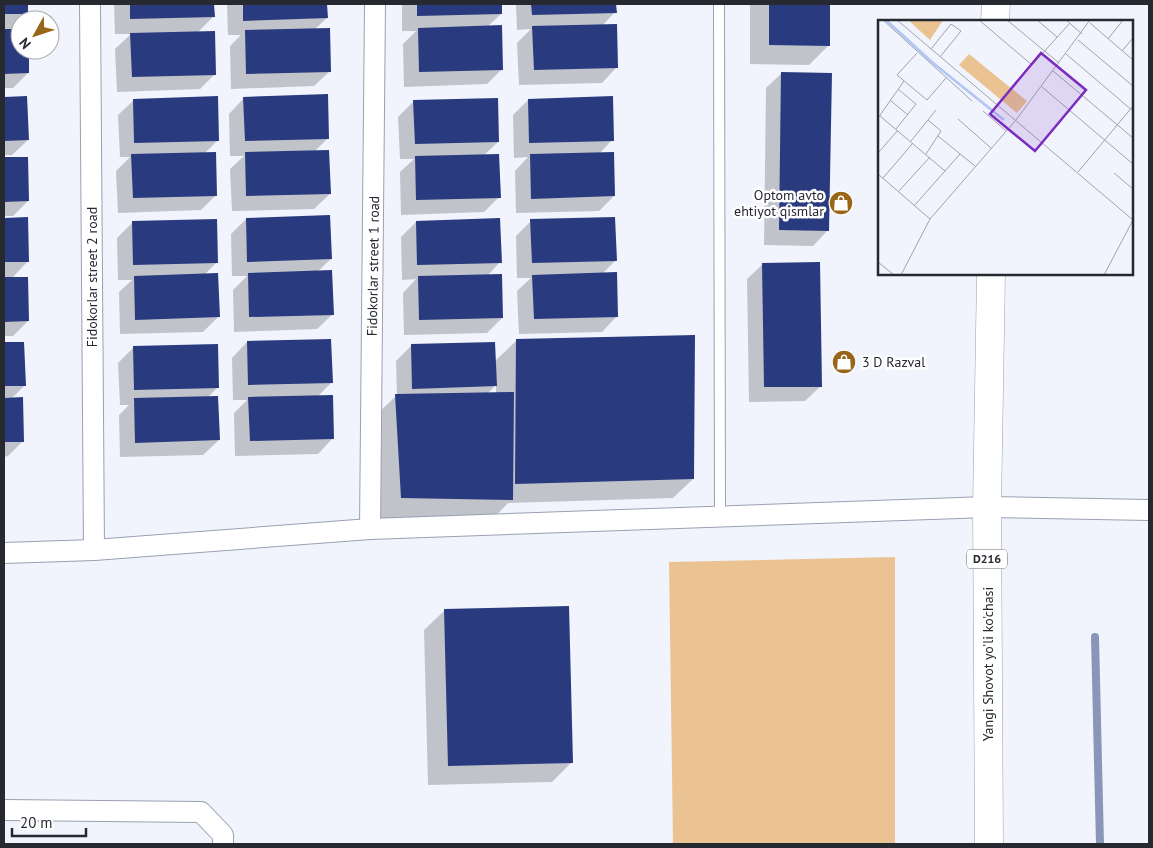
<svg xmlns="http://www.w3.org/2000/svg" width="1153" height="848" viewBox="0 0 1153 848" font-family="'PT Sans',sans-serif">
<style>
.green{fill:#ebc392}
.shadow{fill:#0003;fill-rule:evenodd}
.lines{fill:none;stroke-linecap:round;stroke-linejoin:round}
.stream{stroke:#8996b9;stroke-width:8}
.building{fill:#293a7e}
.lane-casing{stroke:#99a0b3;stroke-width:12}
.street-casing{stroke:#99a0b3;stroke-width:22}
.primary-casing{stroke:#99a0b3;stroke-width:29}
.lane{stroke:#fff;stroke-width:10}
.street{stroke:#fff;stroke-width:20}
.primary{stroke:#fff;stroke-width:28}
.labels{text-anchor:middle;stroke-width:5;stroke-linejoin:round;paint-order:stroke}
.shield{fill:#fff;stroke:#67696e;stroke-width:1}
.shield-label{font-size:12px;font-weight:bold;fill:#262930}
.poi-label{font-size:14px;fill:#262930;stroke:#fff;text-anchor:end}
.street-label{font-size:14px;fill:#262930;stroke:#fff}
.inset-river{fill:none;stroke:#b3c5f4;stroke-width:2.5}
.inset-road{fill:none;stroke:#a0a3ab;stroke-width:1}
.view{fill:#7b2cbf;fill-opacity:0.15;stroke:#7b2cbf;stroke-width:2.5}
.inset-edge{fill:none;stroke:#262930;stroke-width:2.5}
</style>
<rect width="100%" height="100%" fill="#f1f4fd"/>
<polygon class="green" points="895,557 895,844 673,844 669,562"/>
<g class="shadow">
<polygon points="4,4 27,4 27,13 10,31 20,30 20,50 27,50 28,73 13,88 4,88"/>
<polygon points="114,4 213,4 214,16 198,32 215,74 200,89 117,92 115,49 131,34 115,34"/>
<polygon points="227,4 326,4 327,18 315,29 330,71 314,86 231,89 230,46 241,35 228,35"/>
<polygon points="402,4 500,4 501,14 487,27 502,69 487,84 404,87 403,44 416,31 402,31"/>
<polygon points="516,4 615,4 615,12 602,26 617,67 602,83 519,85 517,43 531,29 517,30"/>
<polygon points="750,4 829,4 829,45 809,65 750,64"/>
<polygon points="782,73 828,230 813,246 764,245 766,88"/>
<polygon points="26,97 28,140 12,155 4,155 4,98"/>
<polygon points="244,98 328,138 314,152 330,194 314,209 232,211 230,169 244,156 230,156 229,114"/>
<polygon points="134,100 218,140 205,153 216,195 201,210 118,213 116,171 130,157 120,157 118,115"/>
<polygon points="528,100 612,140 599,154 614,196 599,211 516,213 515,171 528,157 514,158 513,115"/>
<polygon points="414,101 498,142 484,155 499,197 484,212 401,215 400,172 414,159 400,159 398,117"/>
<polygon points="27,158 28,201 13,216 4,216 4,159"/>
<polygon points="4,219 27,219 28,261 11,279 28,321 13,336 4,336"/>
<polygon points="246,219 331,259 317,272 333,314 317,329 234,332 233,290 247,276 232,276 231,234"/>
<polygon points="531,221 615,261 602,274 617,316 602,332 519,334 517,291 531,278 517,278 516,236"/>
<polygon points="133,222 217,262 204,275 218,317 203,332 120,334 119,292 132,280 118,280 117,238"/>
<polygon points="416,222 500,262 487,276 502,318 487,333 404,335 403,293 416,279 402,280 401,237"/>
<polygon points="763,264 821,386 805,401 749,402 747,279"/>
<path d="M516,341L693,479L673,498L508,503L492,520L381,518L376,415L397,395L396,361L411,346L494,362ZM496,385V394H487Z"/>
<polygon points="247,342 331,383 318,396 333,438 318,454 235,456 234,413 247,400 233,400 232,358"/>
<polygon points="4,343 23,343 25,385 11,399 23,441 8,456 4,457"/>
<polygon points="133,348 218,387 207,398 219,440 203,455 120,457 119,415 129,405 120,405 118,363"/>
<polygon points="444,611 572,762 552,782 428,785 424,630"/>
</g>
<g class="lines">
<polyline class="stream" points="1095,637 1100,844"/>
</g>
<g class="building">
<rect x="4" y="4" width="24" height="10"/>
<polygon points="130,4 214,4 215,17 130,19"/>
<polygon points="243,4 327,4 328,18 243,21"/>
<polygon points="417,4 502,4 502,14 417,16"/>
<polygon points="531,4 616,4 617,13 532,15"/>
<polygon points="769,4 830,4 830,46 769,45"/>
<polygon points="617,24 618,68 534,70 532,26"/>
<polygon points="502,25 503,70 419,72 418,28"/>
<polygon points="330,28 331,72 246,74 245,30"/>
<polygon points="4,29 20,29 20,50 29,50 29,73 4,74"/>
<polygon points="215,31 216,75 132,77 130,33"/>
<polygon points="781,72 832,73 829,231 779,230"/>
<polygon points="328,94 329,139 245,141 243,97"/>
<polygon points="27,96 29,140 4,141 4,97"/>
<polygon points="218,96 219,141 134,143 133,99"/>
<polygon points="613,96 614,141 529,143 528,99"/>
<polygon points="498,98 499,142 415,144 413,100"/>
<polygon points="329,150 331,194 246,196 245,152"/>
<polygon points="216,152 217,196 133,198 131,154"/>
<polygon points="614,152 615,196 531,199 530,154"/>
<polygon points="499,154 501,198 416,200 415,156"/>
<polygon points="4,157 28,157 29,201 4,202"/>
<polygon points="330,215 332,259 247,262 246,218"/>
<polygon points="28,217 29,262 4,262 4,218"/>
<polygon points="615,217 617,261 532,263 530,219"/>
<polygon points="500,218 502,263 417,265 416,221"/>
<polygon points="217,219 218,263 133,265 132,221"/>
<polygon points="820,262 822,387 764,387 762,263"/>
<polygon points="332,270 334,315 249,317 248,273"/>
<polygon points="617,272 618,317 534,319 532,275"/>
<polygon points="218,273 220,317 135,320 134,276"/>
<polygon points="502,274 503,318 419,320 418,276"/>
<polygon points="4,277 28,277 29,321 4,322"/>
<polygon points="695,335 694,479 515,484 516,339"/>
<polygon points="331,339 333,383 248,385 247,341"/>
<polygon points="4,342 24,342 26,386 4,386"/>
<polygon points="495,342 497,386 412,389 411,344"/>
<polygon points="218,344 219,388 134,390 133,346"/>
<polygon points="514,392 513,500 401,498 395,394"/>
<polygon points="333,395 334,439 250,441 248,397"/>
<polygon points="218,396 220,440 135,443 134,398"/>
<polygon points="23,397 24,442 4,442 4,398"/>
<polygon points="569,606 573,763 448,766 444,609"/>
</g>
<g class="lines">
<g class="lane-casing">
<polyline id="lane" points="719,4 720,516"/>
</g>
<g class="street-casing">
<g id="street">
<polyline points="90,4 94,550"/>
<polyline points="370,529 375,4"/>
<polyline points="4,553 94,550 370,529 987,507 1149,510"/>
<polyline points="4,810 201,812 223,835 223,844"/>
</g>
</g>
<g class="primary-casing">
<g id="primary">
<polyline points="995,21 996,4"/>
<polyline points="989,844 987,507 991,274"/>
</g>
</g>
<use href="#lane" class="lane"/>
<use href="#street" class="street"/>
<use href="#primary" class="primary"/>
</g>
<defs>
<g id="shop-disc" transform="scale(1.25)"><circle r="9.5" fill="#976618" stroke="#fff"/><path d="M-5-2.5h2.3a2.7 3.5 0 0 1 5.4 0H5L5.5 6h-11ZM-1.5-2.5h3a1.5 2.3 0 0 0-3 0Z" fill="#fff"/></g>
</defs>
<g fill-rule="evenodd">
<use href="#shop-disc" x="841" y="203"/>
<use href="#shop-disc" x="844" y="362"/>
</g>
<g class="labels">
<rect class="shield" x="967" y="549.5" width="40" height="19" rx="4"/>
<g class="shield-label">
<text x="987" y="563">D216</text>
</g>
<g class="poi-label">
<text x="824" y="200">Optom avto<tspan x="824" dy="16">ehtiyot qismlar</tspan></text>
<text x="862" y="367" text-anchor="start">3 D Razval</text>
</g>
<g class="street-label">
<text transform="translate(373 266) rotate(-89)" y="5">Fidokorlar street 1 road</text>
<text transform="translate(92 277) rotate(-90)" y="5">Fidokorlar street 2 road</text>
<text transform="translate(988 664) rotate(-90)" y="5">Yangi Shovot yo'li ko'chasi</text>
</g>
</g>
<g transform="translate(878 20)">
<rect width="255" height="255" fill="#f1f4fd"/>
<path d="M30,0H65L52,20ZM91,34L149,81L139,93L81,45Z" fill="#ebc392"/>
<path class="inset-river" d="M8,0L55,43L126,100"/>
<path class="inset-road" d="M5,0L94,81M19,0L255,200M101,0L154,45L192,3M129,0L181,43M159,0L179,17M188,0L204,14M212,3L255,40M230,19L245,0M200,20L255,66M53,29L73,4L83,11L62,37M244,31L255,18M39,33L19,55L49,80L68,58M188,34L255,91M175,51L255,118M164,67L255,144M12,80L30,95M105,91L128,111M2,96L67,151M0,98L26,61M80,99L113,128M18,109L38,84L20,69M60,116L97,146M33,121L58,90M0,133L20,110M48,134L63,111L50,100M200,152L255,86M236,153L255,169M0,154L52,199M5,158L35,123M20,172L52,137M36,186L82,134M0,242L16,255M23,255L52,199L138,100L212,0M226,255L255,200"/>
<path class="view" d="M163,33L208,70L157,131L112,94Z"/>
<rect width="255" height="255" class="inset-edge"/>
</g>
<rect width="1153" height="848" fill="none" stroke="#262930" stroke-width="10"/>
<g transform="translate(35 35) rotate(230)"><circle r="24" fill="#ffffff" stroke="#a8a9ac"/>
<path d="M0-4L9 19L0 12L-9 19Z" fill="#976618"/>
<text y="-8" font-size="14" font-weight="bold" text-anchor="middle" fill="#262930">N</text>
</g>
<path d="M12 828v8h74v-8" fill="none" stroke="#262930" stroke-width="2.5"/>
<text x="20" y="828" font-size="15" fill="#262930" stroke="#ffffff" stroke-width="4" paint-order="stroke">20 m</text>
</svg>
